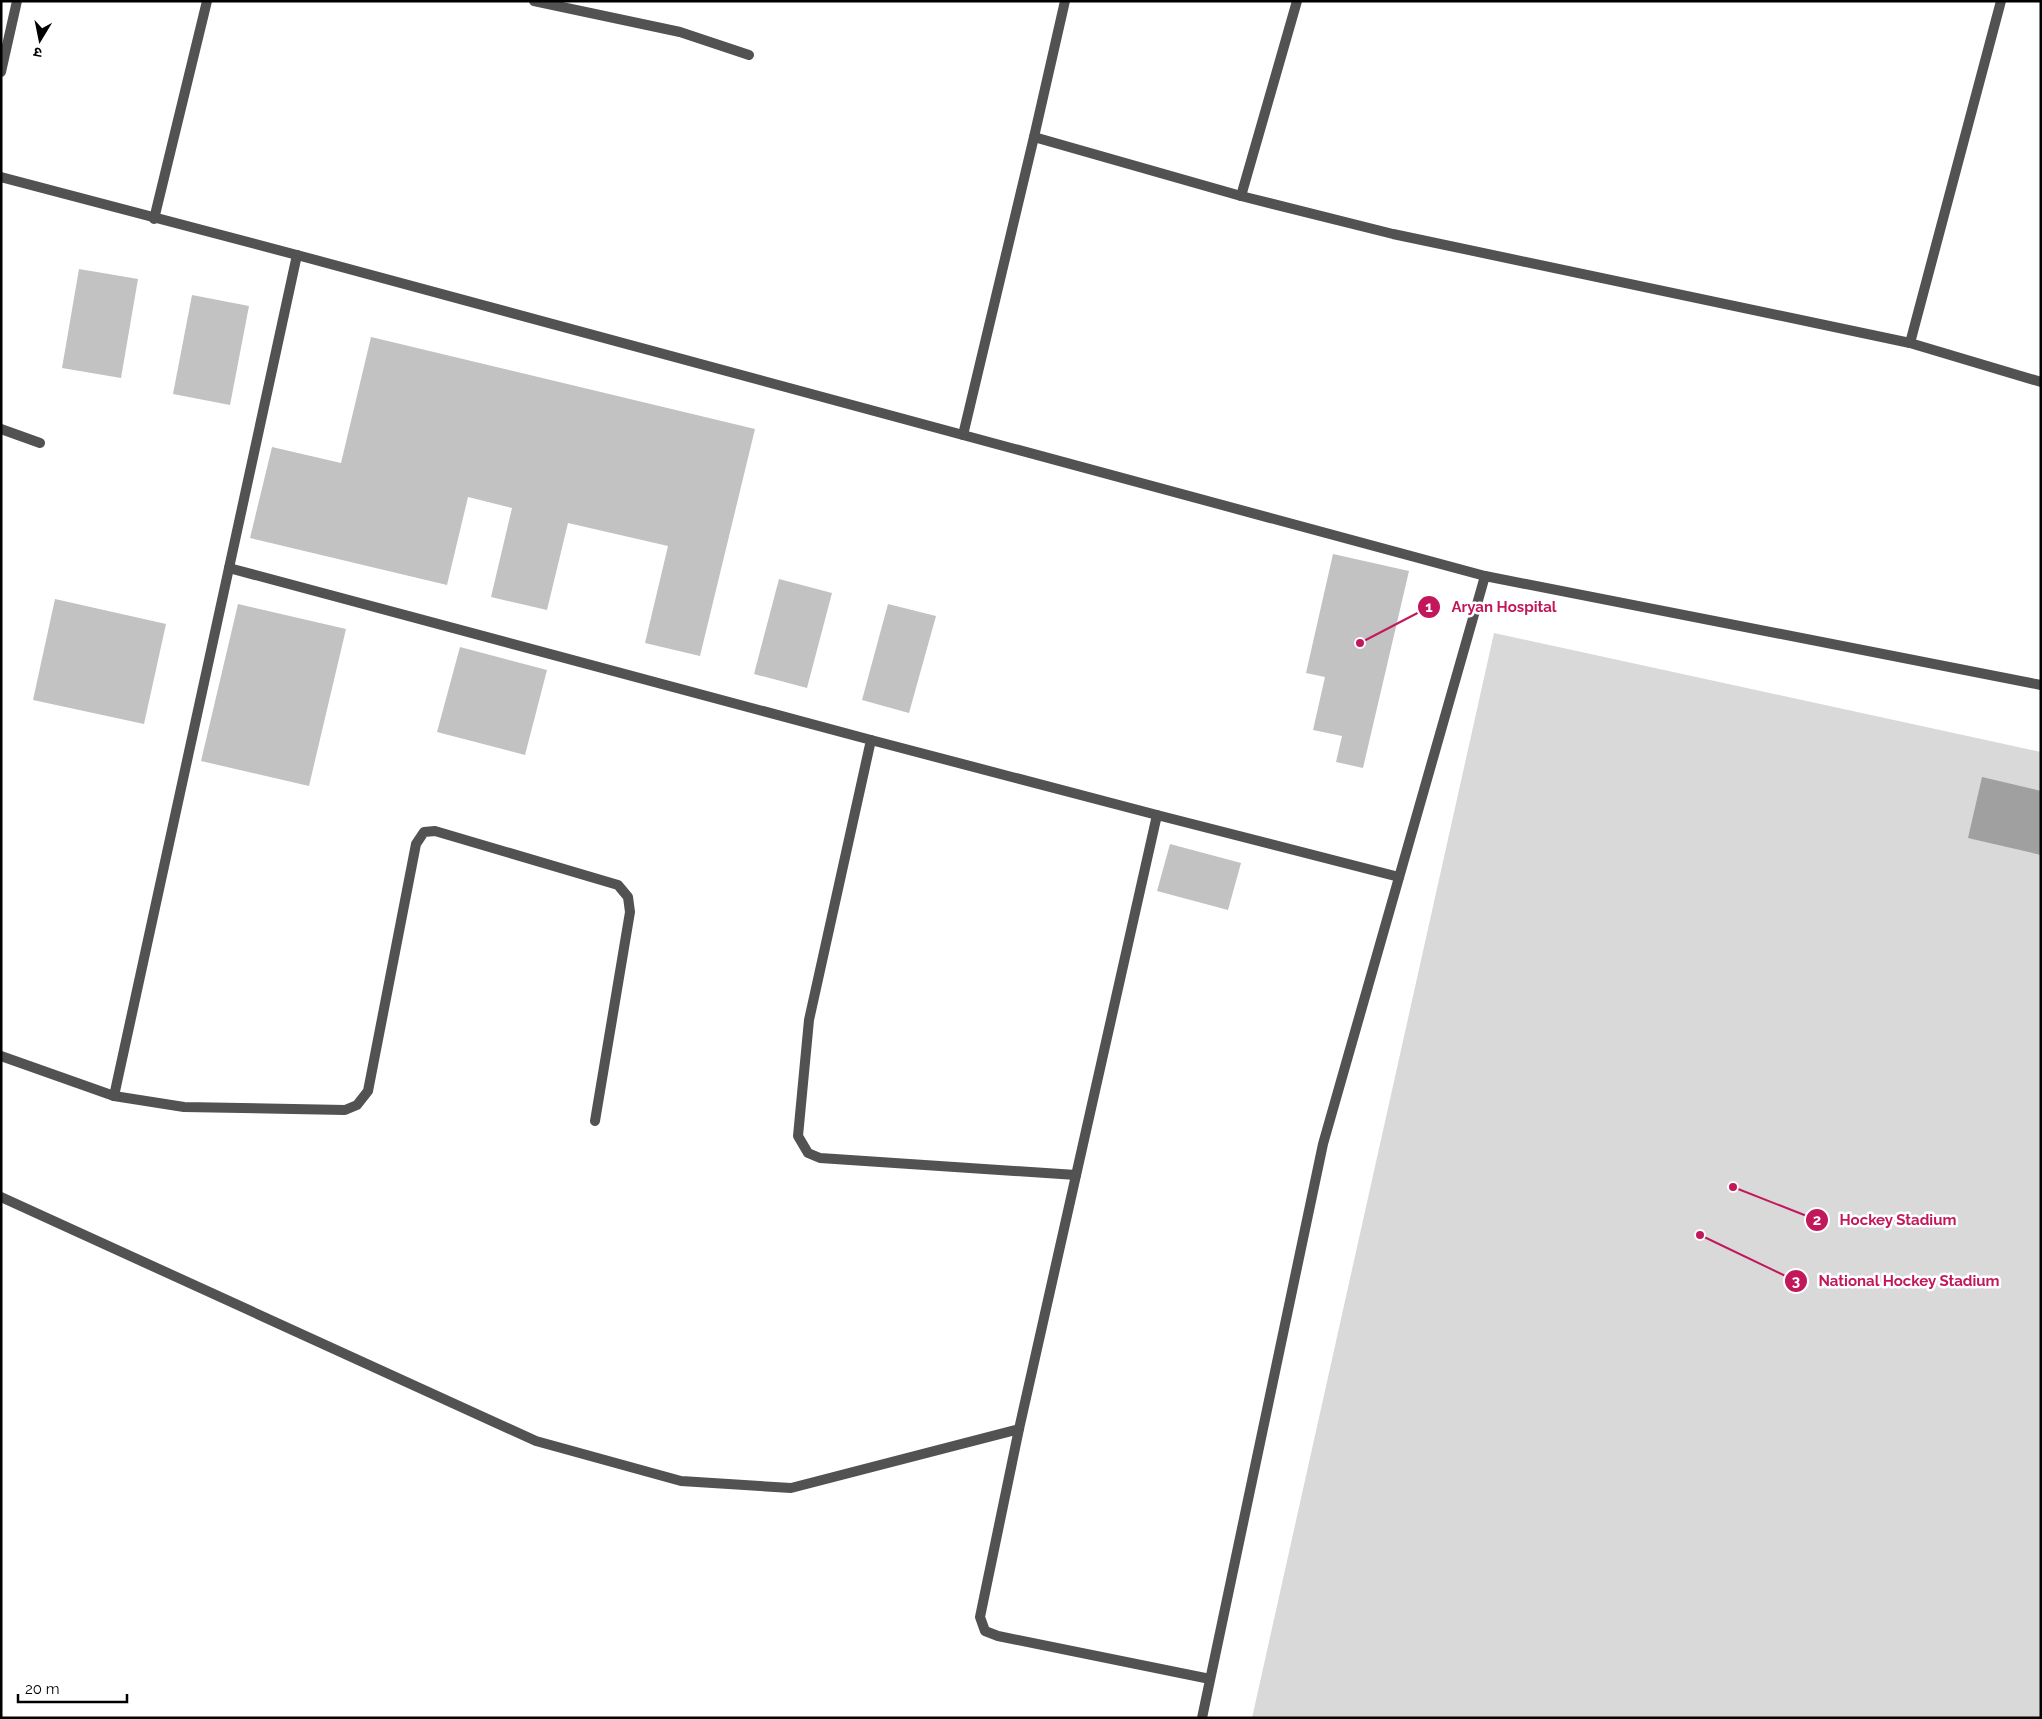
<svg xmlns="http://www.w3.org/2000/svg" width="2042" height="1719" viewBox="0 0 2042 1719" font-family="Raleway,'Noto Sans Devanagari',sans-serif">
<style>
.green{fill:#d9d9d9}
.water{fill:#a0a0a0}
.building{fill:#c2c2c2}
.lines{fill:none;stroke-linecap:round;stroke-linejoin:round}
.minor{stroke:#525252;stroke-width:10}
.leader{fill:none;stroke:#c2185b;stroke-width:2}
.callout-dot{fill:#c2185b;stroke:#fff;stroke-width:2}
.mark-label{font-size:15px;text-anchor:middle;font-weight:bold;fill:#fff}
.callout-label{font-size:15px;text-anchor:middle;font-weight:bold;fill:#c2185b;stroke:#fff;stroke-width:5;stroke-linejoin:round;paint-order:stroke}
</style>
<rect width="100%" height="100%" fill="#fff"/>
<polygon class="green" points="1494,633 2041,752 2041,1718 1252,1718"/>
<polygon class="water" points="1982,777 2041,791 2041,855 1968,838"/>
<g class="building">
<polygon points="79,269 138,279 121,378 62,368"/>
<polygon points="192,295 249,306 230,405 173,394"/>
<polygon points="371,337 755,429 700,656 645,643 668,546 568,523 547,610 491,597 512,508 468,497 447,585 250,538 272,447 341,463"/>
<polygon points="1333,554 1409,571 1363,768 1336,762 1342,736 1313,730 1325,677 1306,673"/>
<polygon points="779,579 832,593 807,688 754,674"/>
<polygon points="55,599 166,624 144,724 33,700"/>
<polygon points="238,604 346,629 309,786 201,761"/>
<polygon points="888,604 936,616 909,713 862,700"/>
<polygon points="460,647 547,670 525,755 437,732"/>
<polygon points="1170,844 1241,863 1228,910 1157,891"/>
</g>
<g class="lines">
<g class="minor">
<polyline points="534,1 680,32 749,55"/>
<polyline points="1,72 17,1"/>
<polyline points="1034,137 1065,1"/>
<polyline points="1,177 297,255 1485,576 2041,685"/>
<polyline points="1241,196 1297,1"/>
<polyline points="154,219 207,1"/>
<polyline points="297,255 229,568 871,740 809,1020 798,1136 808,1153 820,1158 1076,1175"/>
<polyline points="1910,343 2001,1"/>
<polyline points="1,429 40,443"/>
<polyline points="963,435 1034,137 1241,196 1393,234 1910,343 2041,382"/>
<polyline points="871,740 1157,815"/>
<polyline points="1,1056 114,1096 184,1107 345,1110 357,1105 368,1091 416,844 424,832 435,831 618,885 628,897 630,912 595,1121"/>
<polyline points="114,1096 229,568"/>
<polyline points="1,1197 536,1441 681,1481 791,1488 1019,1429 1157,815 1399,877"/>
<polyline points="1019,1429 980,1617 985,1631 998,1636 1210,1679"/>
<polyline points="1202,1718 1323,1144 1485,576"/>
</g>
</g>
<path class="leader" d="M1360 643L1429 607M1733 1187L1817 1220M1700 1235L1796 1281"/>
<g class="callout-dot">
<circle cx="1360" cy="643" r="5"/>
<circle cx="1733" cy="1187" r="5"/>
<circle cx="1700" cy="1235" r="5"/>
<circle cx="1429" cy="607" r="12"/>
<circle cx="1817" cy="1220" r="12"/>
<circle cx="1796" cy="1281" r="12"/>
</g>
<g class="mark-label">
<text x="1429" y="612">1</text>
<text x="1817" y="1225">2</text>
<text x="1796" y="1286">3</text>
</g>
<g class="callout-label">
<text x="1504" y="612">Aryan Hospital</text>
<text x="1898" y="1225">Hockey Stadium</text>
<text x="1909" y="1286">National Hockey Stadium</text>
</g>
<rect width="2042" height="1719" fill="none" stroke="#000000" stroke-width="5"/>
<g transform="translate(40 40) rotate(190)" stroke="#ffffff" stroke-width="4" paint-order="stroke">
<path d="M0-4L9 19L0 12L-9 19Z" fill="#000000"/>
<text y="-8" font-size="14" font-weight="bold" text-anchor="middle" fill="#000000">उ</text>
</g>
<path d="M18 1694v8h109v-8" fill="none" stroke="#000000" stroke-width="2.5"/>
<text x="25" y="1694" font-size="15" fill="#000000" stroke="#ffffff" stroke-width="4" paint-order="stroke">20 m</text>
</svg>
